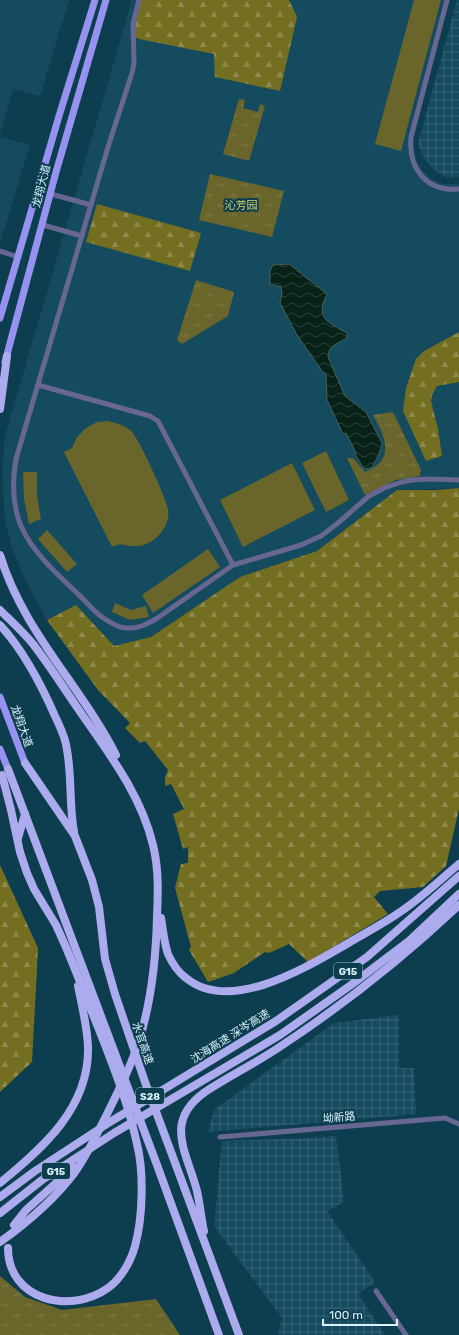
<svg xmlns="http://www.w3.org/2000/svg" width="459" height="1335" viewBox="0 0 459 1335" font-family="Rubik,'Noto Sans SC',sans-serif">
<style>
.built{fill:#154b5e}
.industrial{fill:url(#industrial-grid)}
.grass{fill:url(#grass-tufts)}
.forest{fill:url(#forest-firs)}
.pitch{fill:#69652b}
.water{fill:url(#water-waves);stroke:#47605c}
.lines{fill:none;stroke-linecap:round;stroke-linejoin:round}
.minor{stroke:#686794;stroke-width:5}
.major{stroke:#9792ef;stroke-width:7}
.highway{stroke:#acabed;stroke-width:8}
.labels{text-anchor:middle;stroke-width:4;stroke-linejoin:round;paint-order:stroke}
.shield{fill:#0d3e4f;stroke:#9cbcc8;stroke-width:1}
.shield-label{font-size:10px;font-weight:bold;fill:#daf2fc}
.street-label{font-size:11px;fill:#daf2fc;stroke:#0d3e4f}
.park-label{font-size:11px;fill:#dbd36b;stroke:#0d3e4f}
</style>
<defs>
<pattern id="industrial-grid" width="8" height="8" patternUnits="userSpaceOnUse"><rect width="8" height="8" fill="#154b5e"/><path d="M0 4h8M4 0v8" fill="none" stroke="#366576"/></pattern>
<pattern id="grass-tufts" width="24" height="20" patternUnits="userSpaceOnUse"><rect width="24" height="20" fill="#69652b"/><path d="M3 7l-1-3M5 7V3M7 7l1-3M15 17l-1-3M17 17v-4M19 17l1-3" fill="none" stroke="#7e7c4b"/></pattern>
<pattern id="forest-firs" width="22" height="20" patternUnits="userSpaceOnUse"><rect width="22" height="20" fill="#746e21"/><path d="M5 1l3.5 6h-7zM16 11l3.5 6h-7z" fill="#8e8a4d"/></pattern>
<pattern id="water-waves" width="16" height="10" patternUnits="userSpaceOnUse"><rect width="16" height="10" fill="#082218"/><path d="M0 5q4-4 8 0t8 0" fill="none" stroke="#2b433a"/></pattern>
</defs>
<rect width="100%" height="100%" fill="#0d3e4f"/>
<g class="built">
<polygon points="0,0 69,0 40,96 13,89 0,134"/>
<polygon points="132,0 449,0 414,137 413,145 417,163 423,171 432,179 442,184 459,184 459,488 397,490 317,551 240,577 151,637 114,646 76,605 47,620 25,580 13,551 5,522 2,472 5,436"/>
<polygon points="0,137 30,145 0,243"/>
</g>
<g class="industrial">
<polygon points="457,0 459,0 459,177 447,178 433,169 423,156 418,144"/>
<polygon points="399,1015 399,1068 414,1068 416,1114 208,1132 214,1110 334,1023"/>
<polygon points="336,1136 344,1202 327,1211 375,1282 358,1294 385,1335 278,1335 282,1318 214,1226 222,1141 308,1138"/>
</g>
<g class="grass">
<polygon points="239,99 245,100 243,108 258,112 260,104 265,106 249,161 223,154"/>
<polygon points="210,174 284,191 272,237 199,220"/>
<polygon points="196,280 234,292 228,316 182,344 177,340"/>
<path d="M393,412L421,470L420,476L396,480L365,495L347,458H353L365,472C372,469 381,464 384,456C389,444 379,425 373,415Z"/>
<polygon points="0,1276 25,1297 62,1310 156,1299 180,1335 0,1335"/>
</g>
<g class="forest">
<polygon points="141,0 289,0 297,17 280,91 215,77 214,54 139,39 134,36 136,21"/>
<polygon points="97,204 201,233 190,271 86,242"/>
<polygon points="459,332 459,382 437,386 432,395 431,401 438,429 442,456 426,461 403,411 406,388 416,359 424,351"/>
<polygon points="459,488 459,809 446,866 423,887 380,891 374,897 388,914 308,962 289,944 269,953 265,952 234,973 208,982 189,950 191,947 175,888 181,864 188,863 188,847 183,849 173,814 184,809 171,784 165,786 165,777 168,770 145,741 140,743 125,728 130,723 98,690 47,620 76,605 114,646 151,637 240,577 317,551 397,490 436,490"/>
<polygon points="0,865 38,948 32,1062 0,1092"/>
</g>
<g class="pitch">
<polygon points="414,0 441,0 401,151 375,144"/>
<path d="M106,421C115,422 125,425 131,431C139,438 166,498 168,509C170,517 165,528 160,534C153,542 143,547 133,546C123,546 122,542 112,547L64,452L72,448L77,437L86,428L97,422Z"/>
<polygon points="326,451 349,500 326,512 302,463"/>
<polygon points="292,463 315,510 243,547 220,500"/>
<polygon points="23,472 37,472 37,496 41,519 29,524 24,499"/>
<polygon points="47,530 77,564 67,572 38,539"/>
<polygon points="208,549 220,567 153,613 142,595"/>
<polygon points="115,603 131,610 146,606 149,617 130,620 112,612"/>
</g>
<path class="water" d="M289,264L327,294C315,318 327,322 347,333V338C338,343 328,346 328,357L345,396L366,412L382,443C382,449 375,463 371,468L364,469L355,454L356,453L346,433L343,434L327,400L326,374L322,371L297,335L280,303L282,293L281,287L270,284V271L273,265Z"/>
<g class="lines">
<g class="minor">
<path d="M139,0L133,24L134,63L132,73L108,147L16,459C12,482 12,504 21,526C33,553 57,574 78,594C86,601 93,611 102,617C109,622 118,628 127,628C138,629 147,624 156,619L233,565L301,545L321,536L338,523L369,496L384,488L402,482L412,480L429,479L459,480"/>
<path d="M447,0L411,137C408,168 426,192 459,189"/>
<polyline points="51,194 91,205"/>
<polyline points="43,225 82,236"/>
<polyline points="0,251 18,257"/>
<polyline points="38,385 150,416 158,421 233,565"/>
<polyline points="220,1137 445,1118 459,1124"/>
<polyline points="376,1291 406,1335"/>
</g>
<g class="major">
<polyline points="0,318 59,116 95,0"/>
<polyline points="5,362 56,172 106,0"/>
<polyline points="0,697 25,763"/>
<polyline points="0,749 8,769"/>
</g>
<g class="highway">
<polyline points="0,409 7,356"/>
<path d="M0,555C23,631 81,686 116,755"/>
<path d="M0,610C11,621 23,632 33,644C50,666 65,690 81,713C110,755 141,795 153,845C159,869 158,893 157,917C156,959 151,1004 138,1044C130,1069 117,1094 105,1118C96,1136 87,1155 75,1172C54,1200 28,1222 0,1242"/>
<path d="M0,625C24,651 41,684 55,716C60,727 66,738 67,750C72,777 69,805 74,832"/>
<polyline points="25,763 75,836 92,880 99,907 105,959 115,994 145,1082 239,1335"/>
<polyline points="8,769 157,1165 219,1335"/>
<path d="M2,775L11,810L20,852L27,873L34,889L56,925L65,945C77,973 88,1003 100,1032C114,1068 129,1106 137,1144C144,1172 143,1217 135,1246C131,1261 121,1279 108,1288C70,1315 8,1300 8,1248"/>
<polyline points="18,838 25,814"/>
<path d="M161,918C163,930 164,942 168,954C172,963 178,972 186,978C230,1014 305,968 345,945C363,934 383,924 400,912C421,898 440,880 459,864"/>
<path d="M0,1183C43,1148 90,1107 88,1046C87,1026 82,1006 78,986"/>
<polyline points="0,1197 35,1171 110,1122 276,1021 367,957 459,876"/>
<polyline points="0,1213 42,1180 114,1133 280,1035 351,985 409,941 459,894"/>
<polyline points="14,1225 26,1210 74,1167"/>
<path d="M204,1231C201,1218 200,1204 197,1191C187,1152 163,1122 205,1092C229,1076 254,1064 278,1048C342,1006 403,958 459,905"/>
</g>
</g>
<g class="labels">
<g class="shield">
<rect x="334" y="963" width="28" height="16" rx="3"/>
<rect x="136" y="1088" width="28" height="16" rx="3"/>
<rect x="42" y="1163" width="28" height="16" rx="3"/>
</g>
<g class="shield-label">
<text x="348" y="975">G15</text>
<text x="150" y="1100">S28</text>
<text x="56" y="1175">G15</text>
</g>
<g class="street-label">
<text transform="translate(41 186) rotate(-76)" y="4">龙翔大道</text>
<text transform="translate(22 726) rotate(70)" y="4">龙翔大道</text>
<text transform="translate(230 1036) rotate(-32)" y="4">沈海高速 深岑高速</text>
<text transform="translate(143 1043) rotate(71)" y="4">水官高速</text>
<text transform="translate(339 1117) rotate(-5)" y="4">坳新路</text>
</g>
<g class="park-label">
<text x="241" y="209">沁芳园</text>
</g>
</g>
<path d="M323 1319v6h74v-6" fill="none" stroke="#daf2fc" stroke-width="2"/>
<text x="329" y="1319" font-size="12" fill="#daf2fc" stroke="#0d3e4f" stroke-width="3" paint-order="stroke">100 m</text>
</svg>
